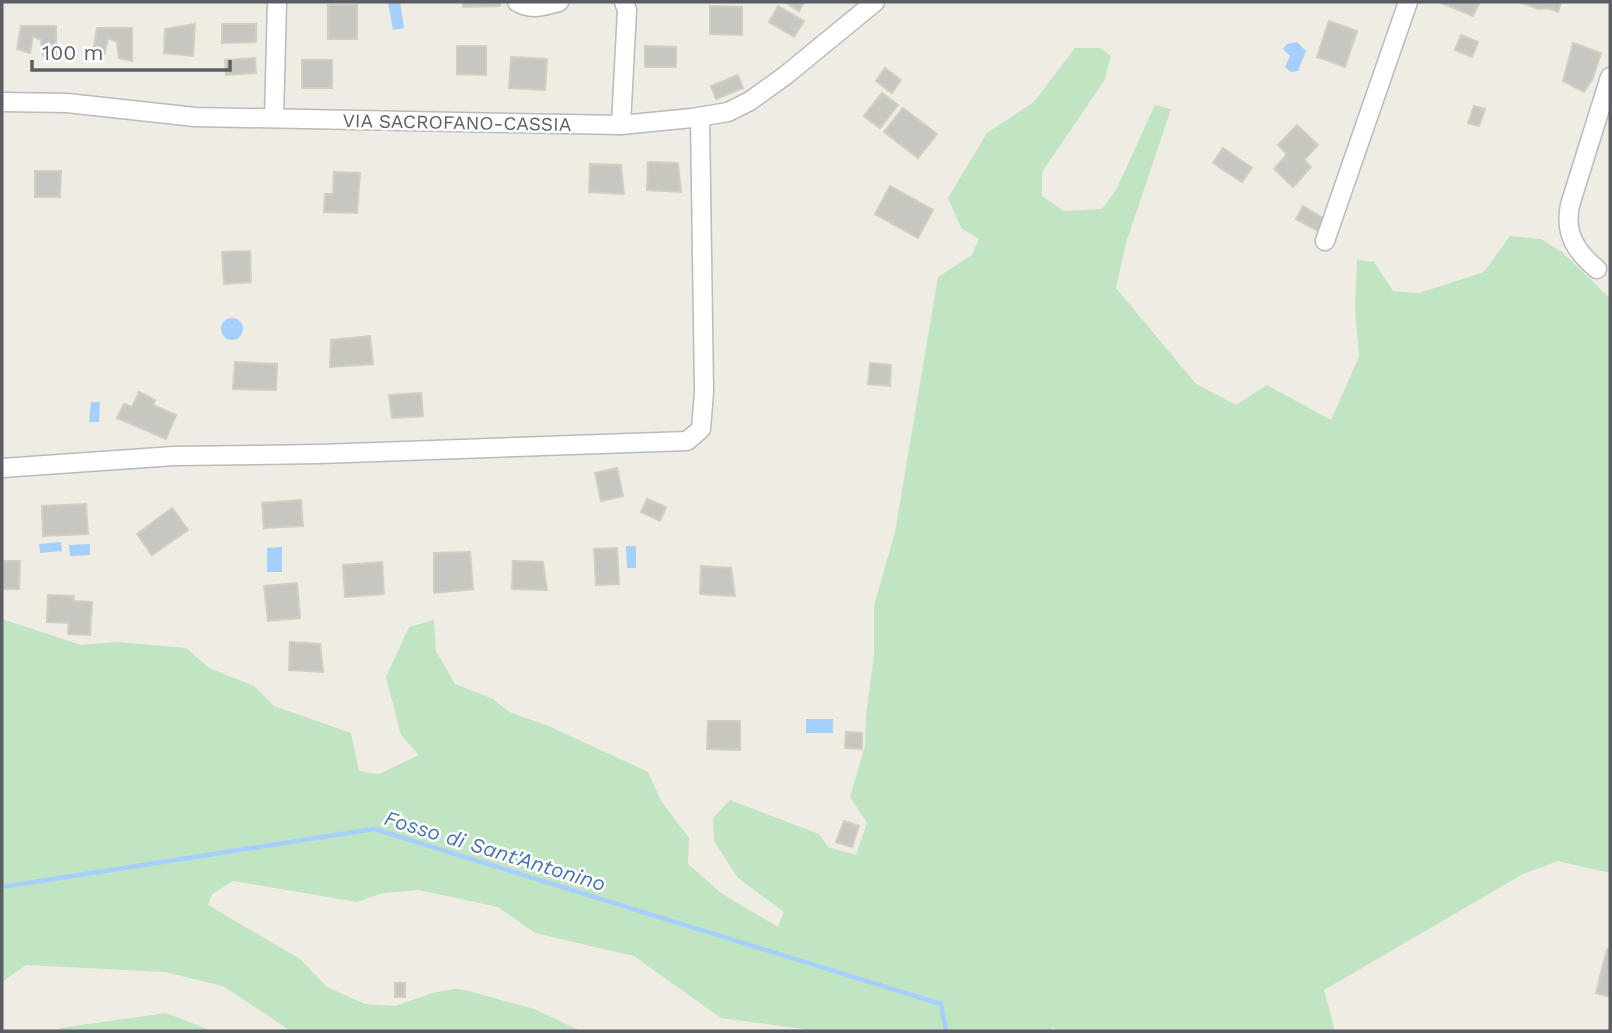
<svg xmlns="http://www.w3.org/2000/svg" width="1612" height="1033" viewBox="0 0 1612 1033" font-family="'Work Sans',sans-serif">
<style>
.green{fill:#c1e4c3}
.water{fill:#a5cffc}
.lines{fill:none;stroke-linecap:round;stroke-linejoin:round}
.stream{stroke:#a5cffc;stroke-width:4.5}
.building{fill:#c8c6c1;stroke:#d2cec2;stroke-width:2}
.minor-casing{stroke:#b8babf;stroke-width:21}
.minor{stroke:#fff;stroke-width:18}
.labels{text-anchor:middle;stroke-width:5;stroke-linejoin:round;paint-order:stroke}
.street-label{font-size:19px;fill:#5b5e64;stroke:#fff}
.water-label{font-size:21px;font-style:italic;fill:#4574b6;stroke:#fff}
</style>
<rect width="100%" height="100%" fill="#eeece3"/>
<g class="green">
<polygon points="1075,48 1100,48 1111,56 1104,81 1042,172 1042,196 1064,211 1102,209 1116,190 1155,105 1171,109 1126,243 1116,288 1196,384 1236,405 1267,385 1331,420 1359,357 1355,309 1357,260 1374,262 1393,291 1419,293 1484,272 1510,236 1541,239 1562,252 1610,298 1610,873 1558,861 1523,874 1324,990 1335,1031 1061,1031 1053,1028 1048,1031 818,1031 721,1018 634,956 535,933 498,907 419,890 383,893 357,902 233,881 212,894 208,905 300,959 327,987 365,1004 396,1006 432,993 454,989 465,990 534,1009 581,1031 291,1031 223,986 165,972 26,965 2,982 2,619 81,645 118,642 186,648 209,668 254,686 274,706 351,733 359,771 379,774 419,755 401,735 386,677 409,627 434,620 436,651 455,684 493,699 509,712 551,727 648,772 661,801 689,838 688,864 721,893 778,927 784,912 738,878 714,841 713,818 730,800 819,834 828,847 856,855 867,823 850,797 865,746 866,715 874,654 874,606 895,532 938,277 972,255 979,239 962,229 948,198 987,133 1034,102"/>
<polygon points="166,1013 212,1031 56,1031 61,1028"/>
</g>
<g class="water">
<polygon points="388,2 400,2 404,28 393,30"/>
<polygon points="1297,42 1306,51 1298,71 1291,72 1285,67 1290,56 1283,49 1287,44"/>
<circle cx="232" cy="329" r="11"/>
<polygon points="91,402 100,402 99,422 89,422"/>
<polygon points="61,542 62,551 40,553 39,544"/>
<polygon points="90,544 90,555 70,556 69,545"/>
<polygon points="626,546 636,546 636,568 627,568"/>
<polygon points="282,547 282,572 267,572 267,548"/>
<rect x="806" y="719" width="27" height="14"/>
</g>
<g class="lines">
<polyline class="stream" points="2,887 374,829 941,1004 946,1031"/>
</g>
<g class="building">
<polygon points="463,2 500,2 500,6 463,7"/>
<polygon points="785,2 804,2 799,11"/>
<polygon points="1439,2 1480,2 1473,16"/>
<polygon points="1519,2 1561,2 1558,12 1548,8 1539,9"/>
<rect x="328" y="5" width="29" height="34"/>
<polygon points="710,6 742,7 742,35 710,34"/>
<polygon points="778,6 804,21 794,37 769,22"/>
<polygon points="1329,21 1357,31 1345,67 1317,57"/>
<polygon points="195,24 193,56 164,53 165,29"/>
<polygon points="222,24 256,24 256,42 222,43"/>
<polygon points="21,26 56,26 56,60 43,56 41,40 33,36 30,53 17,49"/>
<polygon points="97,28 132,28 132,61 119,58 117,42 108,38 105,54 93,51"/>
<polygon points="1461,35 1478,42 1472,57 1455,50"/>
<polygon points="1573,43 1601,53 1592,80 1584,92 1563,81"/>
<polygon points="457,46 486,46 486,75 457,74"/>
<polygon points="645,46 676,47 676,67 645,67"/>
<polygon points="511,57 547,59 545,90 509,88"/>
<polygon points="255,58 256,73 226,75 225,60"/>
<rect x="302" y="60" width="30" height="28"/>
<polygon points="885,68 901,80 892,93 876,81"/>
<polygon points="738,75 743,88 716,99 711,86"/>
<polygon points="882,93 898,105 880,128 864,116"/>
<polygon points="1474,106 1485,109 1479,126 1468,123"/>
<polygon points="903,108 937,134 918,158 884,132"/>
<polygon points="1297,125 1318,145 1304,160 1311,167 1293,187 1274,169 1287,154 1278,145"/>
<polygon points="1223,148 1252,168 1242,182 1213,163"/>
<polygon points="648,162 678,163 681,192 647,190"/>
<polygon points="590,164 621,165 624,194 589,192"/>
<polygon points="35,171 61,171 60,197 35,197"/>
<polygon points="334,172 360,173 357,213 324,212 325,194 333,194"/>
<polygon points="890,186 933,210 918,238 875,214"/>
<polygon points="1303,206 1325,219 1318,231 1296,219"/>
<polygon points="250,251 251,282 224,284 222,252"/>
<polygon points="370,336 373,364 330,367 331,340"/>
<polygon points="235,362 277,364 276,390 233,389"/>
<polygon points="870,363 891,365 890,386 868,384"/>
<polygon points="139,392 155,400 153,405 176,415 166,439 117,418 124,404 132,407"/>
<polygon points="421,393 423,416 392,418 389,395"/>
<polygon points="617,468 623,496 601,501 595,473"/>
<polygon points="647,499 666,507 660,521 641,512"/>
<polygon points="301,500 303,526 264,528 262,503"/>
<polygon points="86,504 88,534 43,536 42,506"/>
<polygon points="172,508 188,530 152,555 137,534"/>
<polygon points="617,548 619,584 596,585 594,549"/>
<polygon points="470,552 473,589 434,593 434,553"/>
<polygon points="2,561 20,561 19,589 2,589"/>
<polygon points="513,561 543,562 547,590 512,589"/>
<polygon points="382,562 384,594 345,597 343,565"/>
<polygon points="701,566 731,568 735,596 700,594"/>
<polygon points="297,583 300,618 268,621 264,586"/>
<polygon points="48,595 74,596 73,601 92,602 90,635 68,634 69,623 47,622"/>
<polygon points="290,642 320,644 323,672 289,670"/>
<polygon points="708,721 740,721 740,750 707,749"/>
<polygon points="846,732 862,733 862,749 845,748"/>
<polygon points="844,821 859,826 852,847 836,842"/>
<polygon points="1607,949 1610,950 1610,997 1596,993"/>
<rect x="395" y="983" width="10" height="14"/>
</g>
<g class="lines">
<g class="minor-casing">
<g id="minor">
<path d="M517,2C531,11 544,6 559,2"/>
<polyline points="2,102 67,103 195,117 621,125 692,118 728,112 750,101 786,75 875,2"/>
<polyline points="274,118 277,2"/>
<polyline points="621,125 627,10 624,2"/>
<polyline points="1325,241 1408,2"/>
<path d="M1597,269C1576,252 1564,233 1570,205L1610,77"/>
<polyline points="2,468 174,456 320,454 687,441 701,429 704,392 700,117"/>
</g>
</g>
<use href="#minor" class="minor"/>
</g>
<g class="labels">
<g class="street-label">
<text transform="translate(457 122) rotate(1)" y="7">VIA SACROFANO-CASSIA</text>
</g>
<g class="water-label">
<text transform="translate(495 851) rotate(17)" y="7">Fosso di Sant'Antonino</text>
</g>
</g>
<rect width="1612" height="1033" fill="none" stroke="#5b5e64" stroke-width="7"/>
<path d="M32 60v10h198v-10" fill="none" stroke="#5b5e64" stroke-width="3.5"/>
<text x="42" y="60" font-size="21" fill="#5b5e64" stroke="#ffffff" stroke-width="5" paint-order="stroke">100 m</text>
</svg>
